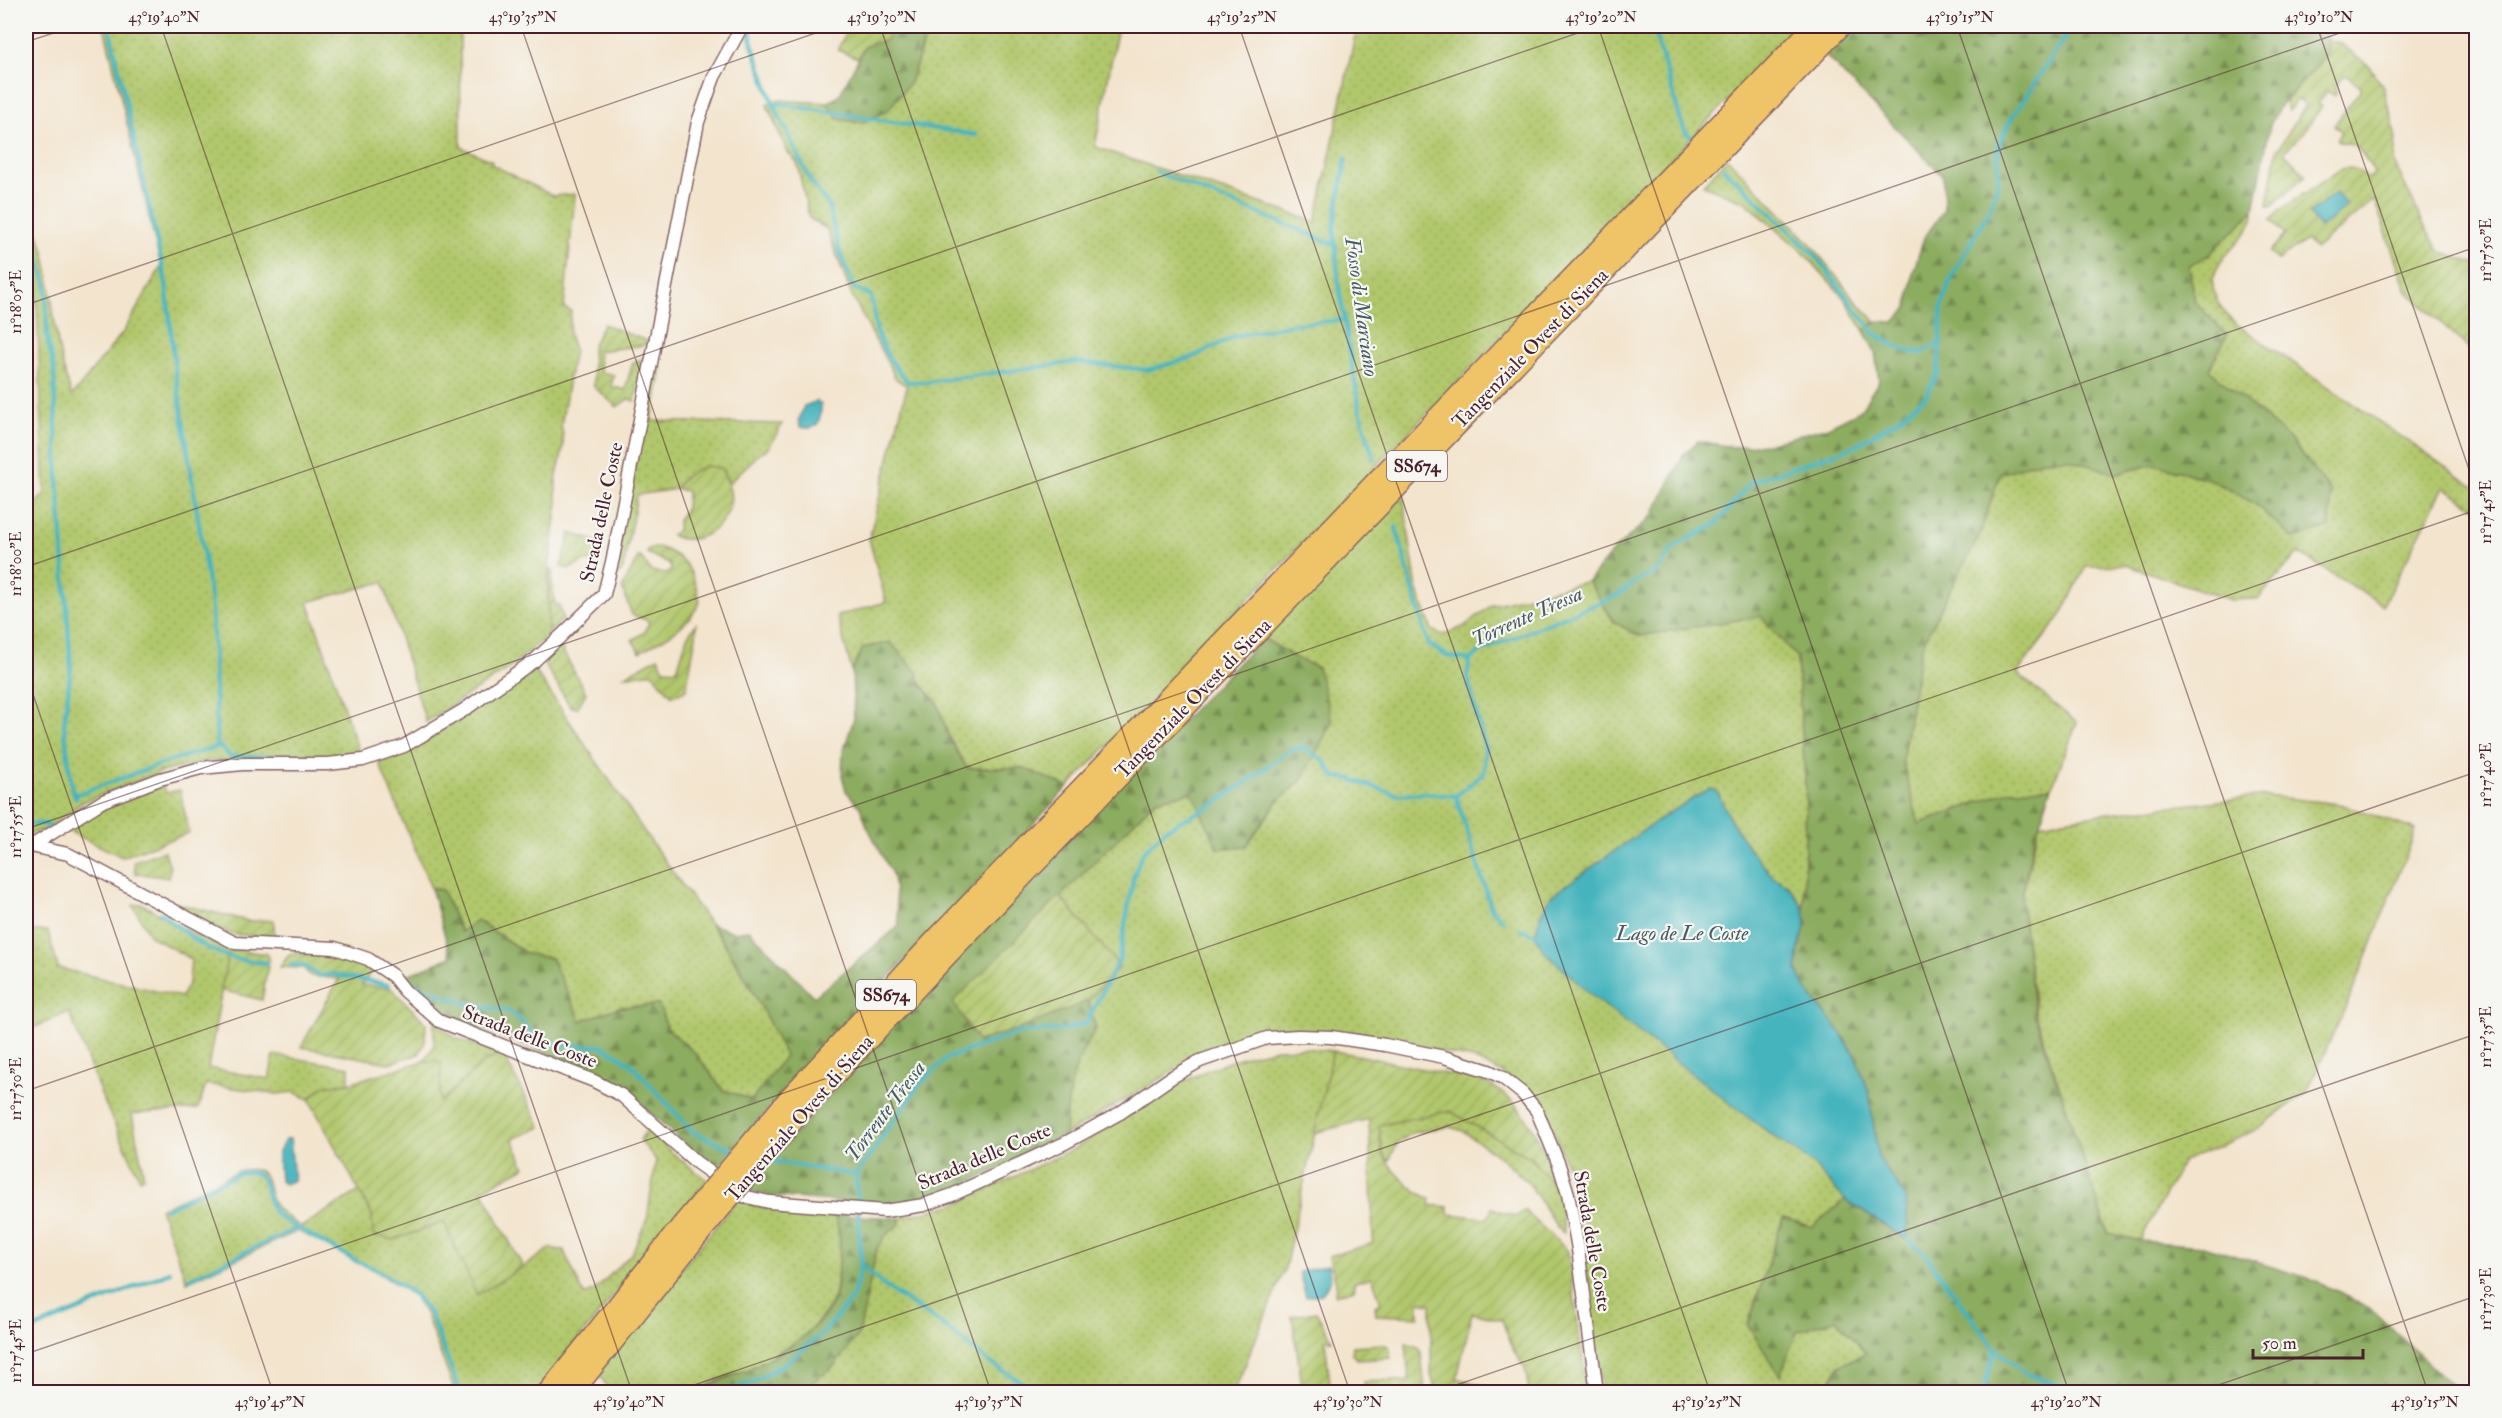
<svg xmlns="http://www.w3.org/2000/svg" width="2502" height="1418" viewBox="0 0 2502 1418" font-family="'IM FELL Double Pica',serif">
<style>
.grass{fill:url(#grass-dots);stroke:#7e734c;stroke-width:1.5}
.forest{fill:url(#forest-firs);stroke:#6b6646;stroke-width:1.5}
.garden{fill:url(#garden-furrows);stroke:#7e734c;stroke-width:1.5}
.water{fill:#45b4bd;stroke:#486a74;stroke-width:1.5}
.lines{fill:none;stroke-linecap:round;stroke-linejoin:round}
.stream{stroke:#45b4bd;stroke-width:4.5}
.minor-casing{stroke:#856464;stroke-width:15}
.trunk-casing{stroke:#856464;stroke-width:24}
.minor{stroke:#fff;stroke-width:12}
.trunk{stroke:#efc469;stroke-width:21}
.trunk-bridge-casing{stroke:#856464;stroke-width:24;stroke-linecap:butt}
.trunk-bridge{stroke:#efc469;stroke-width:21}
.ticks{fill:none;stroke:#4a1f2b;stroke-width:1.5;stroke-opacity:0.45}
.labels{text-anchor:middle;stroke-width:4.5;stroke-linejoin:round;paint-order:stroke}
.shield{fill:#f6f6f2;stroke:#7e6067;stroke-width:1.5}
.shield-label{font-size:18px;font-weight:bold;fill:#4a1f2b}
.street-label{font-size:20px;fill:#4a1f2b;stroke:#f6f6f2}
.water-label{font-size:21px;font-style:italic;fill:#485b65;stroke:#f6f6f2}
.neatline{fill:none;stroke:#4a1f2b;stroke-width:2}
.ticks-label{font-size:15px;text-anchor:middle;fill:#4a1f2b}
</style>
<defs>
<pattern id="grass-dots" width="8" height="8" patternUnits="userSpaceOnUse" patternTransform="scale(1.5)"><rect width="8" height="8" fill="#b1c76c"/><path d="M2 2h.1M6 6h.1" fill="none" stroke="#9aaa5e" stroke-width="1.8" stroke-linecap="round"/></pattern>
<pattern id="forest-firs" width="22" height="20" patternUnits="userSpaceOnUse" patternTransform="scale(1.5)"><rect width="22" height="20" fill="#8cac60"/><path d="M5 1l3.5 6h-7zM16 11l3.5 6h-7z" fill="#748b4f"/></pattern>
<pattern id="garden-furrows" width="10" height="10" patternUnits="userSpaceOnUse" patternTransform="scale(1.5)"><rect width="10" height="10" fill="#b1c76c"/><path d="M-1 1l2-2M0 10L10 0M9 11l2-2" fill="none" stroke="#9aaa5e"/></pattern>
</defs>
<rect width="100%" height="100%" fill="#f6f6f2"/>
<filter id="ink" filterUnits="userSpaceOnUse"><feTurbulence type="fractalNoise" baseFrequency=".0167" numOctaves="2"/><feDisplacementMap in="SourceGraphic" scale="12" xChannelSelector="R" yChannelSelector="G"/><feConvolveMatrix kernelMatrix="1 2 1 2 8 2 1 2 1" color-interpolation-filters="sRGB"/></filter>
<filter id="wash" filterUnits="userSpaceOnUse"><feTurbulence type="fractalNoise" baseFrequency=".008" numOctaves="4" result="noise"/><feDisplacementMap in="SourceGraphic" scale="24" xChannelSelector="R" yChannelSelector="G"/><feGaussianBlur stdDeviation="1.35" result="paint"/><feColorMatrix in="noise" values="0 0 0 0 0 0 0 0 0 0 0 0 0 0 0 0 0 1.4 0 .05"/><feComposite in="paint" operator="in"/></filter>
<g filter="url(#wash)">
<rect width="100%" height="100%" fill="#f3e4cd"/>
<g class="grass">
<path d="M104,26H460L461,147L492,161L491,164L553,196L575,194L564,308L571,311L569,334L574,349L561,426C570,452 549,477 558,503L548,576V634L514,665L426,722L383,582L308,602L359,752L327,759H239L203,762L161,772L83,802L43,831L26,834V515L45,493L37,308L35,282L26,251V213C50,243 49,287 55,324C58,348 64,374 72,396L124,331L161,267Z"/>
<polygon points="929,26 1118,26 1095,147 1316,222 1357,26 1799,26 1068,787 1023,768 967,768 949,738 937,702 920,683 863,648 852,671 837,616 886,602 869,539 907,386 896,379 851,294 827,229 809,218 797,162 788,153 767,105 777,100 827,103 838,118 910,83"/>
<polygon points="1727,158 1809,242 1855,300 1875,321 1864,331 1845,299 1802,251 1745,202 1703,185"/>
<path d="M2254,210C2257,247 2175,266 2235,323L2476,488V508L2444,487L2383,605L2298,553L2258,599L2230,600L2126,565L2086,566L2062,614L2017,673L2077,723L2052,787L2009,791L1918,824L1902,759L1921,648L1954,582L1979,537L2000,474L2042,460L2069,459L2117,474L2154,464L2212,480L2255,504L2294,539L2330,527L2331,492L2289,438L2209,370L2227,335L2195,302L2189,265L2209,255Z"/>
<path d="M662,368L652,421L782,424L768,449L761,452L729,483L721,468C701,470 686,469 676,489L637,495L623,569L610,584L653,370Z"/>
<path d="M1403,495L1417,589L1432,630L1443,635L1463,627L1492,605L1588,581L1614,622L1639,636L1762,616L1797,658L1806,791L1804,909L1789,886L1774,878L1751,851L1731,821L1717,791L1709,789L1663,817L1551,896L1544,951L1590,994L1749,1118L1814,1165L1845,1200L1812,1227L1783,1218L1748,1325L1780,1375L1797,1331L1836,1319L1866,1353L1839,1366L1823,1392H1602L1574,1196L1567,1167L1555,1133L1541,1108L1503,1073L1473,1059L1386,1039L1280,1032L1240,1040L1199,1056L1065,1135C1067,1095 1072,1063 1096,1029L1088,1001L1119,967L1060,896L1156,800L1192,792L1218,848L1246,846L1278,801L1301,781L1318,668L1292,656L1263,638Z"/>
<polygon points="534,669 652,843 726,946 765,1012 786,1057 752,1100 723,1090 696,1054 667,1028 659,1005 620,1007 581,1021 551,958 527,954 477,920 461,932 442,890 431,888 379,763 406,754"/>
<polygon points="162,784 166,793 180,790 189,833 122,857 66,830 106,806"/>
<polygon points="2266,796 2340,804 2416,830 2356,984 2307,1092 2253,1132 2183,1161 2140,1241 2108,1233 2036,1017 2021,900 2039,824 2108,813"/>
<polygon points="142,904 188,931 229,949 208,1068 269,1079 274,1055 349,1067 349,1083 324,1086 309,1099 294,1092 277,1094 206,1084 198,1109 132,1114 144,1177 140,1179 102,1097 69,1012 26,1031 26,931 48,931 58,968 181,997 189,982 191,959 150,936 133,905"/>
<polygon points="434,1022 456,1038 503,1054 484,1062 440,1103 441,1062 424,1061 434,1046"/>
<polygon points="1303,1048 1333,1051 1285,1268 1234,1392 800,1392 834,1366 859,1334 877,1248 885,1236 900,1224 900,1218 956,1204 1076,1148 1177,1085 1208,1070 1242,1057 1276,1049"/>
<polygon points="1450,1111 1531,1158 1559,1192 1564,1233 1557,1228 1531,1186 1505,1161 1463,1131 1449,1127 1412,1133 1397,1144 1389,1161 1383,1155 1379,1125"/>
<path d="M648,1128L670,1151L707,1180L536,1392H455L425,1313L414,1296L374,1270L298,1231L187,1282L160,1209L238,1171C277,1163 262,1188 275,1206C281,1214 292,1221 301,1227L359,1191L372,1215L393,1240L444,1222L456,1251L523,1267L551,1248L564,1251L584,1295L594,1291L632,1253L647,1219L656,1160L640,1140Z"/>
<polygon points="738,1199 756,1206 834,1215 840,1229 841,1250 834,1297 824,1315 801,1339 751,1368 715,1381 700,1392 610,1392 598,1372"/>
</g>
<g class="forest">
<polygon points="891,26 929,26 910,83 887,111 861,123 838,119 827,103 839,96 865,46 886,40"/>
<polygon points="1854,26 2325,26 2329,52 2280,106 2270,125 2254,210 2209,255 2189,266 2195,302 2227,335 2209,370 2289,438 2331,492 2330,527 2294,539 2255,504 2212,480 2154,464 2117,474 2069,459 2042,460 2000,474 1979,537 1954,582 1921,648 1902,760 1919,824 2009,791 2052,787 2033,843 2021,900 2035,1017 2108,1233 2140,1241 2203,1246 2305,1277 2348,1296 2378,1315 2459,1392 1823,1392 1839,1366 1866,1353 1836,1319 1797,1331 1780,1376 1748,1325 1783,1218 1812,1227 1845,1200 1907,1240 1906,1198 1878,1157 1869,1093 1855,1056 1838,1029 1807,991 1797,970 1798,952 1806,924 1804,909 1806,791 1797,658 1761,616 1639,636 1614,622 1588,581 1614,550 1652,516 1684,454 1698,441 1733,447 1767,444 1828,427 1860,411 1879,381 1875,352 1864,331 1875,321 1894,322 1908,307 1913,273 1924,238 1944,210 1943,176 1826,56"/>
<path d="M1263,638L1292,656L1318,668L1332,722L1301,781L1278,801L1246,846L1218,849L1192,792L1156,800L1033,924L1019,1029L1088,1001L1096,1029C1072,1063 1067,1095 1065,1135C1008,1163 948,1201 883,1205L771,1196L745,1190L957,953Z"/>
<path d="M890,642L918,673L920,683L937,702L949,738L967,768H1023L1068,787L802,1070L716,1169L688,1147L624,1089L545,1052L443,1015L414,993L400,978L451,957L431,888L442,890L461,932L477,920L527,954L551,958L581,1021L620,1007L659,1005L667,1028L696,1054L723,1090L752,1100L785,1056C764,1010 741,966 711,924L733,932L749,930L814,997L899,926L893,876L867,826L860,807L846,791L842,776L843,752L854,718L852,671L863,648Z"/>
<path d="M834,1215L900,1218V1224L885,1236L877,1248L859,1334L834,1366L800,1392H700C716,1381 732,1376 749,1369C778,1356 825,1328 835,1296C837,1289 837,1280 838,1273C840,1252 842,1235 834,1215Z"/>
</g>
<g class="garden">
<polygon points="848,26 891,26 886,40 865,46 858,58 838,50"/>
<path d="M2327,39L2340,43L2368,65L2382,85L2392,118L2396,140L2394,162L2427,231L2440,251L2476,264V355L2407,291L2374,200L2315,249L2307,240L2278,260L2269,252L2285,235L2271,220L2280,210L2341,169C2353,166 2361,169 2367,180L2375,174C2369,165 2364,152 2354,146C2348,142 2342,145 2337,139L2342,132L2334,125L2362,88L2345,75L2334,88L2337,91L2334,96L2327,91L2318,104L2322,107L2301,135L2284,152L2306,175L2272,206L2268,205L2277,150L2306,105L2298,99L2288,111L2285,102L2329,52Z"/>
<polygon points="603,324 648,341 645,345 598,351 601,372 614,375 611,386 625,390 633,362 642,359 643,361 635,401 628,399 617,407 594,387 592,347"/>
<path d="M707,466L721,468C726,478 733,492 730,504C725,530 694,548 671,535L678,530V520L686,508L687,491L676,489C683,475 692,471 707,466Z"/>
<polygon points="570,533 600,542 593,562 585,561 569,569 561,567"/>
<path d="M658,547C689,557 693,573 700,602C688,628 664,638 640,652L632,640L645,632L649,621L632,615L622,588L638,557H641L651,571L666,574L671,571L670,564L647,553L648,549Z"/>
<polygon points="549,568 553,571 552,581 555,605 559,605 563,619 548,634"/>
<path d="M696,624V636L686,690L672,696L652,673C641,672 634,677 624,676L658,657L664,669L677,670L687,637Z"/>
<polygon points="560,646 586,693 577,708 570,706 543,662"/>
<polygon points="164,851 170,866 169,878 135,873 134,861"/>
<polygon points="1060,896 1120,967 1088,1001 1019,1029 978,1041 953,1002"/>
<polygon points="176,903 248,921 274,920 274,938 231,934 199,919"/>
<polygon points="229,949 267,954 269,960 262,1000 221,990"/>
<path d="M293,953C321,954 348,954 372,970L362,985L391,988L426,1023L425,1042L419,1054L389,1063L301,1047L339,979L311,976L303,968L280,967L288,956Z"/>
<path d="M1333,1051C1368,1056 1402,1065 1437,1072C1456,1076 1478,1077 1495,1088C1530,1109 1547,1154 1559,1192L1531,1158L1450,1111L1379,1125C1380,1134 1380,1145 1383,1154C1388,1166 1417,1197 1431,1198L1430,1205L1448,1207V1214L1488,1218L1492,1208L1516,1217L1524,1210L1568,1251L1587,1392H1529L1525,1368L1513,1350L1502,1320L1472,1313L1457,1378L1491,1388L1492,1392H1436L1431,1375V1304L1419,1302V1317L1376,1315L1375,1306L1381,1303L1372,1277L1353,1283L1355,1289L1335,1295L1336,1282L1329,1256L1373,1243L1369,1119L1314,1133Z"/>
<polygon points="503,1054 541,1127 513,1139 525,1167 482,1190 523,1267 477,1295 444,1222 393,1240 373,1235 372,1215 309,1099 324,1086 349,1083 424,1061 441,1061 440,1102 484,1062"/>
<polygon points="1316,1312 1332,1340 1325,1340 1331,1392 1303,1392 1292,1316"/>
<polygon points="1406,1343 1417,1346 1421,1351 1425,1392 1365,1392 1363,1382 1394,1380 1409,1382"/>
<polygon points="1384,1344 1389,1347 1391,1358 1358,1360 1352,1354 1353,1346"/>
</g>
<g class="water">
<polygon points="2336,193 2347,206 2320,228 2309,214"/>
<path d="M817,401L821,404C821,420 819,432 800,427L799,420L804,406Z"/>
<polygon points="1709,789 1717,791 1731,821 1751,851 1774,878 1789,886 1804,909 1806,924 1798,952 1797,970 1807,991 1838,1029 1855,1056 1869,1093 1878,1157 1906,1198 1908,1240 1845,1200 1814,1165 1749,1118 1590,994 1544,951 1535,935 1541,913 1551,896 1663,817"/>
<polygon points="290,1139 294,1180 285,1184 280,1181 278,1153 285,1140"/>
<polygon points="1328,1265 1331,1279 1322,1294 1306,1297 1299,1272"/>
</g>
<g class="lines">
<g class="stream">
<polyline points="1653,26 1681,121 1685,131 1691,137"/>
<path d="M750,29L752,44L773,103L810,180L828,205L840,253L854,288L870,295C874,305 874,313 875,323C879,346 893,366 908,382H926L1076,362L1147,370L1191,358L1236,336L1293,324L1344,320"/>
<polyline points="773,103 976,135"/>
<polyline points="1346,158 1334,227 1339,287 1360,412 1374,459"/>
<polyline points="1724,169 1813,253 1874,333 1898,348 1920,353 1941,343"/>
<polyline points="1156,172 1336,245"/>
<polyline points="26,234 35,246 46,284 47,337 54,369 58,479 71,668 64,725 72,789 76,798"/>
<polyline points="1396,527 1428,644 1447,656 1470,660"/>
<polyline points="217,747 221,747 231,757 339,757"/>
<polyline points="75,795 175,759 217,747 212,608 175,369 166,283 109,26"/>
<polyline points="1456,796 1492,910 1503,921"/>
<polyline points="26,824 45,824 51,827"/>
<path d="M161,913C198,944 217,960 267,963"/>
<polyline points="1520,929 1535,935"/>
<polyline points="291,965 302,965 320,976 332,974 389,985"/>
<polyline points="411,983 467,1004 508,1011 521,1020 534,1036 547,1042 571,1046 602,1046 629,1062 693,1132 736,1151"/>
<polyline points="767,1160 856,1175"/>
<path d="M165,1209L239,1173C272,1167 262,1193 274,1212C280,1219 290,1224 297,1228"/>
<polyline points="1908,1240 1924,1253 1995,1349 1983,1392"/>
<polyline points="861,1265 887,1288 940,1323 989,1362 1037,1392"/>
<polyline points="189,1279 297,1228 358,1262 376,1269 414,1294 430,1314 460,1392"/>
<polyline points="26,1332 170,1272"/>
<polyline points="1995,1349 2026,1374 2078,1392"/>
<polyline points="483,1392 489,1392"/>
<polyline points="726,1392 755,1381 787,1362 824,1332 853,1297 861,1265 856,1175 919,1085 947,1058 1017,1033 1064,1030 1086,1023 1119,960 1134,875 1143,852 1166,829 1218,802 1291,750 1304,747 1324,761 1334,777 1347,778 1398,795 1424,793 1456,796 1484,773 1485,748 1467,675 1470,660 1481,651 1618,595 1636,581 1657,571 1674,547 1716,524 1751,482 1853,447 1897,420 1926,396 1938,373 1942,306 1950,280 1990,209 1998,183 1998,146 2010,121 2072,26"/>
</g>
</g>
</g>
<g filter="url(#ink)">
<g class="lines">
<g class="minor-casing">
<g id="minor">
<polyline points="26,845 68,854 235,943 335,948 368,959 393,976 405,991 439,1021 594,1081 621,1095 697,1163 743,1196 769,1202 885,1211 924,1205 952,1195 1065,1143 1120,1113 1172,1077 1200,1061 1267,1038 1298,1036 1331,1037 1385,1045 1444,1057 1489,1071 1503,1078 1523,1094 1537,1111 1559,1165 1568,1194 1578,1249 1597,1392"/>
<polyline points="33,845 103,801 160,779 201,768 243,764 328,764 363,760 404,746 464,710 535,660 561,636 604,594 613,558 698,122 714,77 742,26"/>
</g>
</g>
<g class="trunk-casing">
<g id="trunk">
<polyline points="790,1098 937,939 1815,26"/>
<polyline points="803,1108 953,948 1840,26"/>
<polyline points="549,1392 682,1226"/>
<polyline points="572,1392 696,1237"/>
</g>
</g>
<use href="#minor" class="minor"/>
<use href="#trunk" class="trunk"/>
<g class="trunk-bridge-casing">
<g id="trunk-bridge">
<polyline points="682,1226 790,1098"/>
<polyline points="696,1237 803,1108"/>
</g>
</g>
<use href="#trunk-bridge" class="trunk-bridge"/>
</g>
</g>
<path class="ticks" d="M161,26L632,1392M521,26L991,1392M880,26L1350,1392M1239,26L1710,1392M1598,26L2069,1392M1957,26L2428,1392M2317,26L2476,490M26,42L75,26M26,305L836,26M26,567L1598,26M26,674L273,1392M26,829L2360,26M26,1091L2476,247M26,1354L2476,510M674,1392L2476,772M1436,1392L2476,1034M2198,1392L2476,1296"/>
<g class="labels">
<g class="shield">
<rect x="1387" y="451" width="60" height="30" rx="4.5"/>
<rect x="856" y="980" width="60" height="30" rx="4.5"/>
</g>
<g class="shield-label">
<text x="1417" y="472">SS674</text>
<text x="886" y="1001">SS674</text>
</g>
<g class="street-label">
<text transform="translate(1530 348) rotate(-46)" y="7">Tangenziale Ovest di Siena</text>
<text transform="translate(601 512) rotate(-78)" y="7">Strada delle Coste</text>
<text transform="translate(1193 698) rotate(-46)" y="7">Tangenziale Ovest di Siena</text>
<text transform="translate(530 1036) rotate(21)" y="7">Strada delle Coste</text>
<text transform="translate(799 1118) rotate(-49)" y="7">Tangenziale Ovest di Siena</text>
<text transform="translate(984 1156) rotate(-23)" y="7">Strada delle Coste</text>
<text transform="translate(1593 1241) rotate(80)" y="7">Strada delle Coste</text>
</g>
<g class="water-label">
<text transform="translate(1362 307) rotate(82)" y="7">Fosso di Marciano</text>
<text transform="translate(1527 616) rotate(-24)" y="7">Torrente Tressa</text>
<text x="1682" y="940">Lago de Le Coste</text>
<text transform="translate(885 1111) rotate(-53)" y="7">Torrente Tressa</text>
</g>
</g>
<rect width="2502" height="1418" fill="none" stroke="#f6f6f2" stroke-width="66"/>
<path d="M2253 1349v9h110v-9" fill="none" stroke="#4a1f2b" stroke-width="3"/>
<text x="2262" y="1349" font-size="18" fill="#4a1f2b" stroke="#f6f6f2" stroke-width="4.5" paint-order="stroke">50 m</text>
<rect x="33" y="33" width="2436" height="1352" class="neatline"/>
<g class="ticks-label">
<text x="164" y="22">43°19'40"N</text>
<text x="523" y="22">43°19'35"N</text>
<text x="882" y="22">43°19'30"N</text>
<text x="1242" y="22">43°19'25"N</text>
<text x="1601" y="22">43°19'20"N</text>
<text x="1960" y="22">43°19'15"N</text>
<text x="2319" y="22">43°19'10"N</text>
<text transform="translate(2486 250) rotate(-90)" y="5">11°17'50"E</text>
<text transform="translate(16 302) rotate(-90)" y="5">11°18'05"E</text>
<text transform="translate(2486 512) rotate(-90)" y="5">11°17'45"E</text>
<text transform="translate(16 564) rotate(-90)" y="5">11°18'00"E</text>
<text transform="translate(2486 775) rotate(-90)" y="5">11°17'40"E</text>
<text transform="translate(16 827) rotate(-90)" y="5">11°17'55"E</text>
<text transform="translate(2486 1037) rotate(-90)" y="5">11°17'35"E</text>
<text transform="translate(16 1089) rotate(-90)" y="5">11°17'50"E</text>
<text transform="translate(2486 1299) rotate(-90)" y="5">11°17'30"E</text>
<text transform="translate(16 1351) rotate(-90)" y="5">11°17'45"E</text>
<text x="270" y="1407">43°19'45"N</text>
<text x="629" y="1407">43°19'40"N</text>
<text x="989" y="1407">43°19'35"N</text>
<text x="1348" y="1407">43°19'30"N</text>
<text x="1707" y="1407">43°19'25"N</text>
<text x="2066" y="1407">43°19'20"N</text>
<text x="2425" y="1407">43°19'15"N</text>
</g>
</svg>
